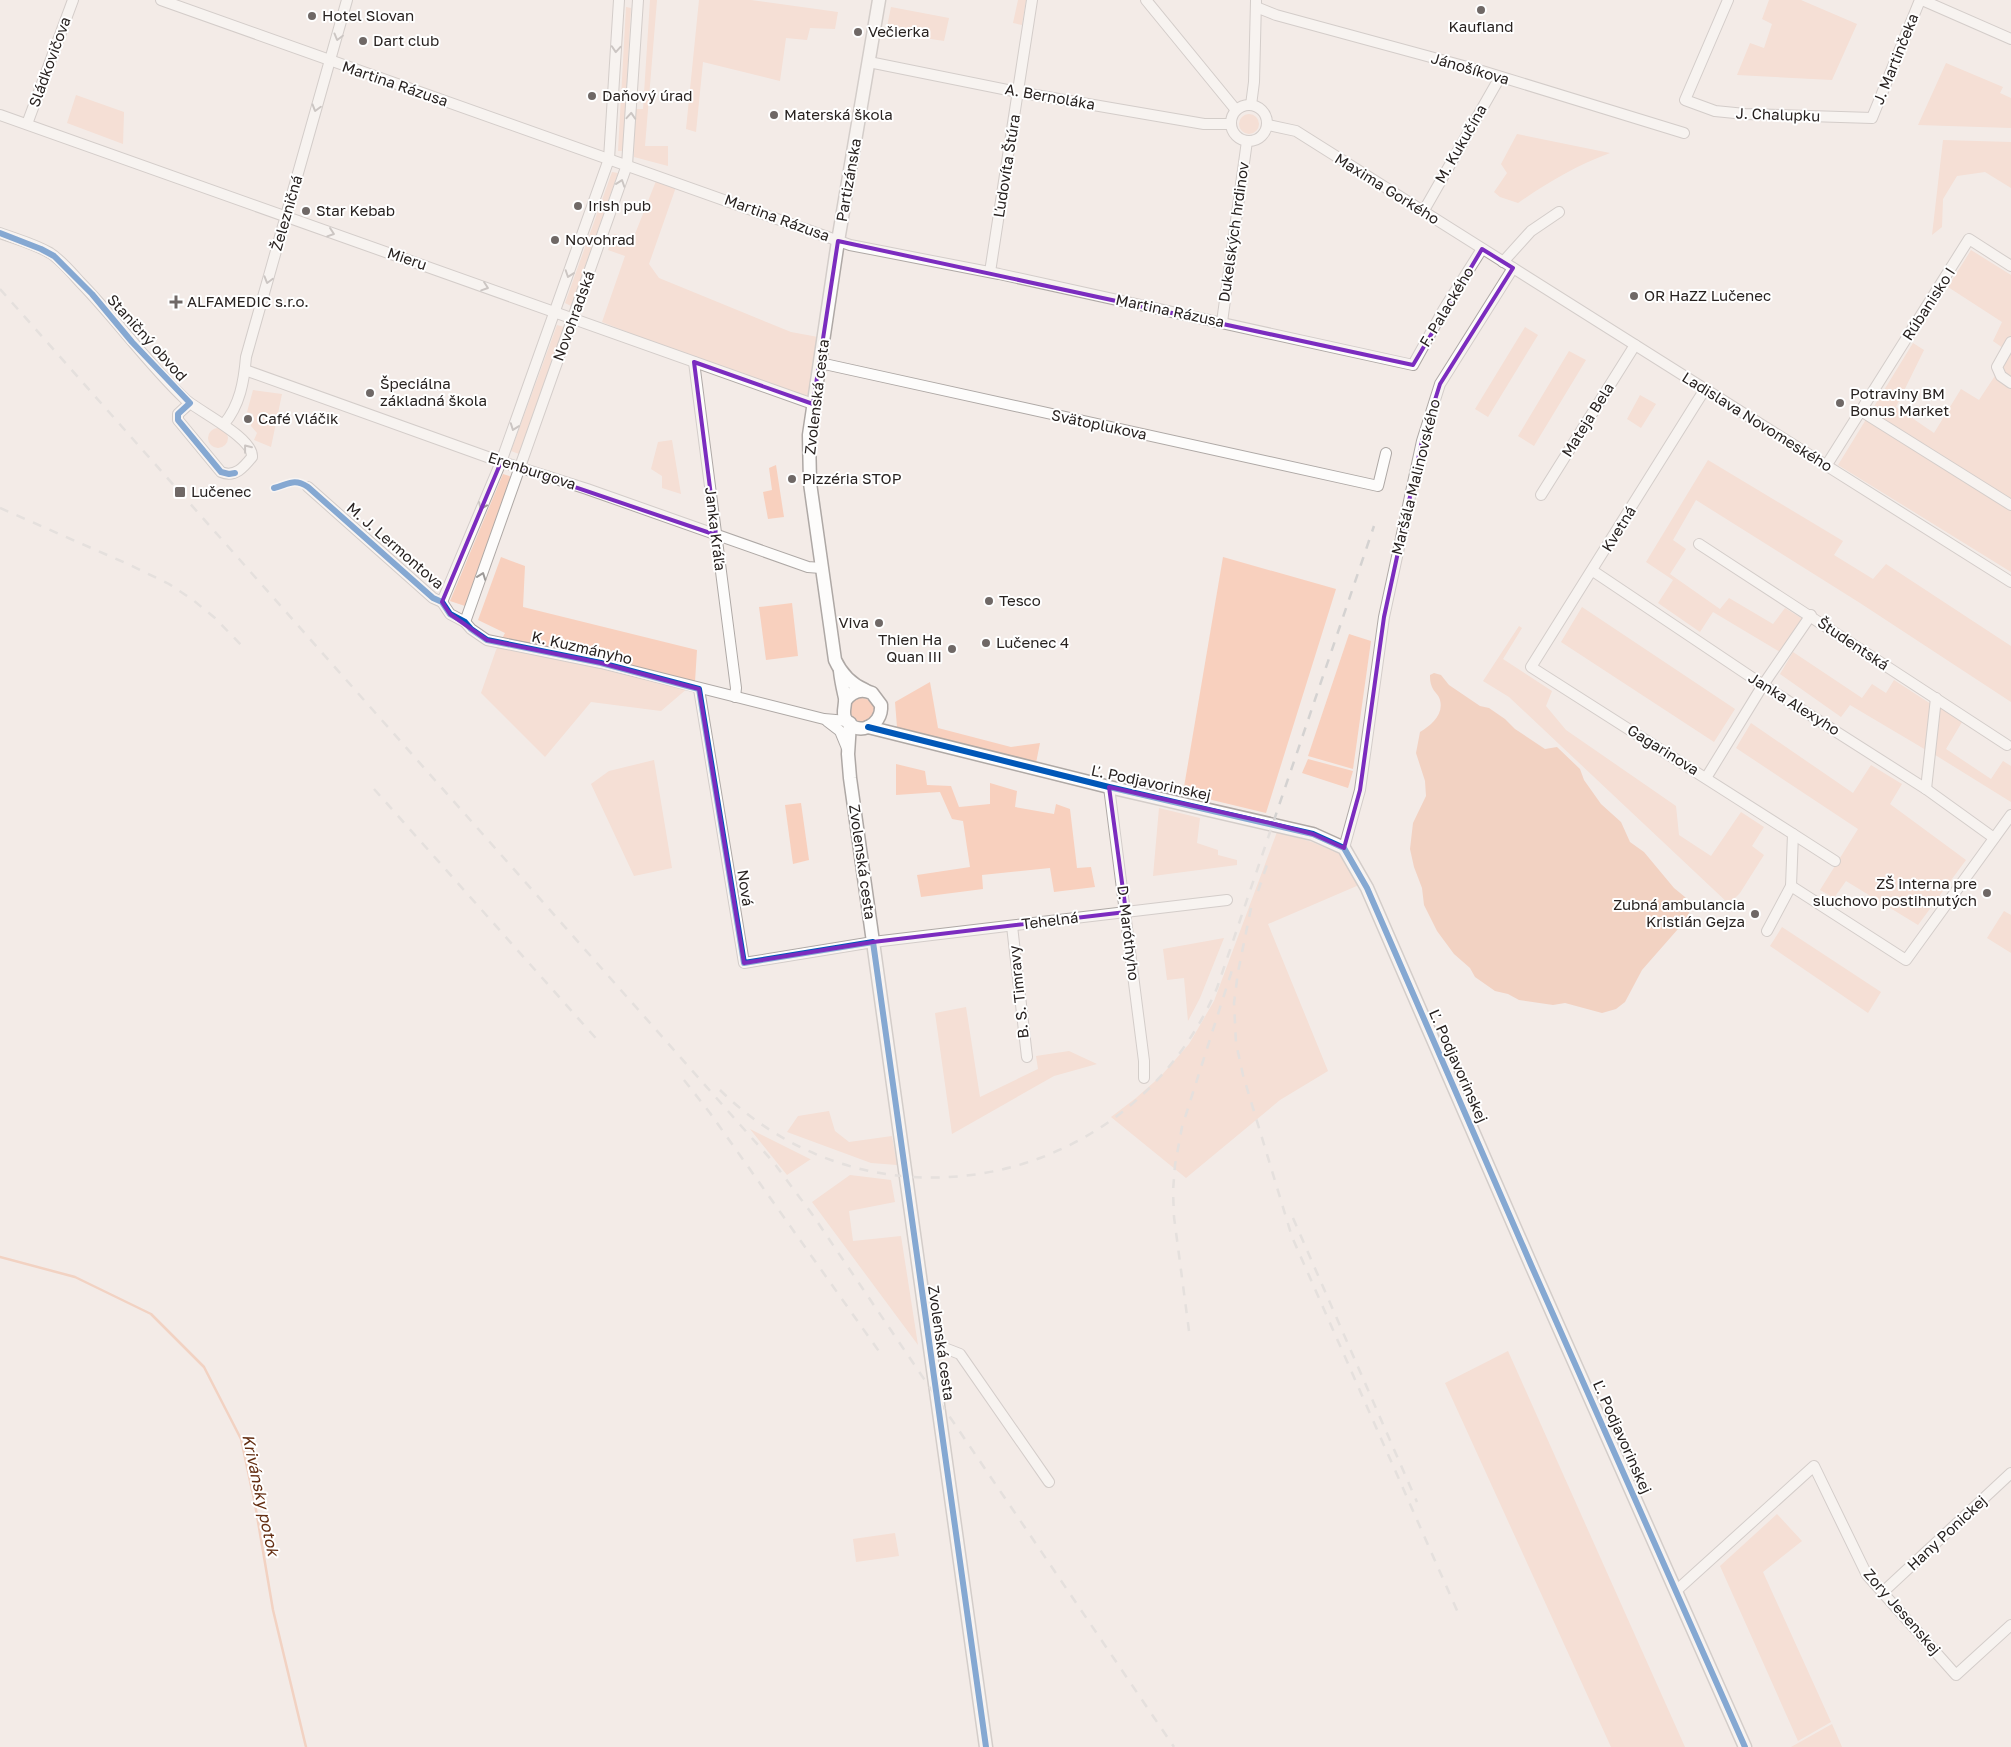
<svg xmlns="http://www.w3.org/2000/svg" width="2011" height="1747" viewBox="0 0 2011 1747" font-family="'Golos Text',sans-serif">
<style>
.green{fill:#f8d0be}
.water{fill:#f2b396}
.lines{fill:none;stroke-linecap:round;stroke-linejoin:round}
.stream{stroke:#f2b396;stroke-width:2.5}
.minor-casing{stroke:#aea8a5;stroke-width:12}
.tertiary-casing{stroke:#aea8a5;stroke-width:15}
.minor{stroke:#fdfcfb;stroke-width:10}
.tertiary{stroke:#fdfcfb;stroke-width:12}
.rail{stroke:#d4d2d1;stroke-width:2.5;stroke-dasharray:9 9;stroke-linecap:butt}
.cycleway-casing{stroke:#fff;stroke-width:9}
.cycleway{stroke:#0057b8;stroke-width:6}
.oneway{stroke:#9d9a98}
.marked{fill:none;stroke:#7b2cbf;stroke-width:4;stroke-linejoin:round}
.poi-dot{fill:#6f6866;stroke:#fff;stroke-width:2}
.labels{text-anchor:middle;stroke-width:4;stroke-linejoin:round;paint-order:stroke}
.poi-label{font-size:15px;fill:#282220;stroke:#fff;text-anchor:start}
.street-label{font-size:15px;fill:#282220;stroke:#fff}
.water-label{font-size:16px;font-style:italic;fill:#642e12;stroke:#fff}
</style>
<rect width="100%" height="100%" fill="#f3ebe7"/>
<g class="green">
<polygon points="650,0 657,0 645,146 668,146 668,166 634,157 635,109 643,109"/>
<polygon points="699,0 751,0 838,12 835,29 810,28 807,40 786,38 780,81 703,62 696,132 686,129"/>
<polygon points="1018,0 1026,0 1022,25 1013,23"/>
<polygon points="1769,0 1801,0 1857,24 1832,80 1737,75 1750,43 1764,48 1772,24 1762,19"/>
<polygon points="626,7 631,8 623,151 618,151"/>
<polygon points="891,7 949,18 944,41 886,32"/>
<polygon points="1946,63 2003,87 2000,93 2011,98 2011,128 1918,125"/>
<polygon points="76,95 124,112 123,144 67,123"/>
<circle cx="1249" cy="124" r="10"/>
<path d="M1517,134L1610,153C1577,165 1547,183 1518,203L1500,197L1494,192L1507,173L1501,164Z"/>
<polygon points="1943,140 2011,142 2011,188 1985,172 1957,176 1943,199 1942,227 1932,235"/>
<polygon points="612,172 618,173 571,306 565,303"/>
<polygon points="656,181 676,187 649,264 659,278 791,332 818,337 808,404 602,322 625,256 608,250 614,234 633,239"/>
<polygon points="1971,250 2011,275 2011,572 1838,465 1913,343 1924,350 1896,407 1934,433 1961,389 1979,400 2010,353 1993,341 2002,322 1948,287"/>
<polygon points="557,325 564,327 519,454 511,451"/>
<polygon points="1525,327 1538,335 1488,417 1475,409"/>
<polygon points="1569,351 1586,360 1534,446 1518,436"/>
<polygon points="253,390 282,394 271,447 254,440 257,433 251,426 253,414 247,412"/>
<polygon points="1640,395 1656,404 1641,428 1627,419"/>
<circle cx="218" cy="438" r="10"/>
<polygon points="672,440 681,494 662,488 662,476 651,469 658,442"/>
<polygon points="1708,460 1843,541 1834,555 1873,579 1886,564 2011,646 2011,702 1860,603 1696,500 1673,540 1686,549 1670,574 1720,609 1729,598 1773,624 1785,608 1803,619 1780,652 1713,612 1700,632 1658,603 1673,580 1646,562"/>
<polygon points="776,465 784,517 768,519 763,492 772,490 769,468"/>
<polygon points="503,474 512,477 465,606 450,601"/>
<polygon points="501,557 525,566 523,607 697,650 695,682 661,711 591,702 545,757 481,693 496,650 505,633 478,620"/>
<polygon points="1223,557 1336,589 1266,813 1183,793"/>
<polygon points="792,603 798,656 766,660 759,607"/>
<polygon points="1582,607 1735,709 1714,742 1561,642"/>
<polygon points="1519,626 1522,628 1503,659 1552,691 1546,706 1566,730 1676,806 1679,835 1711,856 1741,812 1764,827 1752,846 1764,855 1740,893 1729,904 1509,697 1483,681"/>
<polygon points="1349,634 1371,641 1353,769 1308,756"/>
<polygon points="1793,652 1862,698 1872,684 1886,693 1894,680 1931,704 1926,750 1850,705 1841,717 1780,674"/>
<polygon points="930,682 938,728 1011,747 1040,743 1036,763 917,735 897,727 895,702"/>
<circle cx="862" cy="710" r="12"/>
<polygon points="1939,705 1962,722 1946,749 1991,779 2003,761 2011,766 2011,802 1932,753"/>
<polygon points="1751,723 1853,793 1871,765 1902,784 1890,804 1966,860 1918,925 1846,881 1834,898 1820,890 1858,829 1736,748"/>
<polygon points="1308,759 1353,771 1348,788 1302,773"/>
<polygon points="654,760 672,868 634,876 591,784 609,771"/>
<polygon points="896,764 925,771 927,785 951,786 959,807 990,804 990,783 1017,791 1015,807 1054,814 1056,804 1070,809 1077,868 1091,867 1095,887 1054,892 1050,868 982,875 983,889 921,897 917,875 970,867 963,821 952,819 940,792 896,795"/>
<polygon points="801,803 809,860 793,864 785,805"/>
<polygon points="1159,808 1200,818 1197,843 1218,850 1218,855 1237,860 1237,865 1153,876"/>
<polygon points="1277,832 1312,842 1340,854 1359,885 1268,924 1328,1071 1280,1100 1186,1178 1111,1117 1136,1098 1161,1076 1189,1044 1214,1001"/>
<polygon points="2004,911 2011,915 2011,953 1987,938"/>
<polygon points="1782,927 1881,992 1868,1013 1770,946"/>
<polygon points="1224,938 1200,998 1188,1021 1184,978 1167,980 1163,949"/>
<polygon points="966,1007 980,1097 1038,1069 1036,1056 1069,1051 1097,1064 1054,1076 952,1134 935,1013"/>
<polygon points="829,1111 835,1131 849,1142 892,1136 897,1165 871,1163 787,1132 798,1116"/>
<polygon points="750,1129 810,1159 811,1159 787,1175"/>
<polygon points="850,1175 891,1180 895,1202 849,1211 853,1241 901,1236 918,1345 812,1202"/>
<polygon points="1508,1351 1685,1747 1611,1747 1445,1383"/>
<polygon points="1777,1514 1802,1541 1763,1572 1831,1722 1798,1741 1720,1566"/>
<polygon points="895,1533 899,1556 856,1562 853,1539"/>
<polygon points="1832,1724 1842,1747 1791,1747"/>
</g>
<path class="water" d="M1434,673L1441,675L1449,685L1480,706L1489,708L1505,719L1515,729L1545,749L1557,747L1580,769L1584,780L1601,804L1621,822L1630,842L1644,852L1674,888L1685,897L1692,907L1685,921L1642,970L1625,1002L1616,1009L1602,1013L1565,1003L1553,1005L1519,1000L1508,994L1495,991L1475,977L1470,968L1454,954L1437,931L1424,905L1422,888L1414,867L1410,849L1413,823L1426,796L1425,781L1416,753L1420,732C1431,725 1444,715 1440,700C1439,695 1434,692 1432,687C1430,683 1430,678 1430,675Z"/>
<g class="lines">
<polyline class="stream" points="0,1257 75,1277 151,1314 204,1367 241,1439 255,1504 273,1610 306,1747"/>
<g class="minor-casing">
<g id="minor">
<polyline points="161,0 850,245 999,274 1413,365 1444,309 1482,249"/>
<polyline points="1146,0 1236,110"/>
<polyline points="1728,0 1685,100 1715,111 1745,114 1872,118 1920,0"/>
<polyline points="1922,0 2011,39"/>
<polyline points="1256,7 1276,15 1482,71 1684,133"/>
<polyline points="869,62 1018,92 1204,124 1231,124"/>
<polyline points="1251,105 1254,82 1256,1"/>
<circle cx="1249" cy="123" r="18"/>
<polyline points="0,115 813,404"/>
<polyline points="27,124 73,0"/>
<polyline points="1268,125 1296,131 2011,582"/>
<polyline points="1423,212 1500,77"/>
<path d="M0,233C16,239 35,244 50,253C61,260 71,272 80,282C117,320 147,363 185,399C198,411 254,438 252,457C244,467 235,478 221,472L178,420V414L190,403"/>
<polyline points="1503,262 1531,231 1559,212"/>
<polyline points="990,272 1032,0"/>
<polyline points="1222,322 1247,141"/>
<polyline points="2011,342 1997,367 2001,376 2011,383"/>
<polyline points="694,362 736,688 735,697"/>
<polyline points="820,363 1378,486 1386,453"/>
<polyline points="245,370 493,459 587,489 808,567 821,568"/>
<polyline points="1705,389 1531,667 1793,834 1791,886 1767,931"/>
<polyline points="1861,411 2011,505"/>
<path d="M224,424C240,405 244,381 246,357L347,0"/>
<polyline points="1826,466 1969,239 2011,266"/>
<polyline points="308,487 433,598 442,602 450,614 465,622 471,629 487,640 601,663 824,719 847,721"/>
<polyline points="1541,495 1635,345"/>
<polyline points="1699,544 2007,745"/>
<polyline points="1593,571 1763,685 1926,789 1994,838"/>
<polyline points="442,602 501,462 609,159 619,0"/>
<polyline points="465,622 627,165 638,0"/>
<polyline points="699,689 744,963 873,942 1227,900"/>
<polyline points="827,721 840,731 847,748"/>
<polyline points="1706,778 1763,685 1811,615"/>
<polyline points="1109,787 1144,1061 1144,1078"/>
<polyline points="1926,789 1936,698"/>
<polyline points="1793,834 1835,861"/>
<polyline points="1344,848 1360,790 1384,617 1422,441 1440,384 1513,268"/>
<polyline points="1791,886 1906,960 2011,815"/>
<polyline points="1012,926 1027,1057"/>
<polyline points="929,1342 960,1354 1049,1482"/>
<polyline points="1677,1590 1814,1466 1867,1575 1956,1675 2011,1625"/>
<polyline points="1883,1592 2011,1473"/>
</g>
</g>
<g class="tertiary-casing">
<g id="tertiary">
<path d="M840,671C841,681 843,689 845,698C846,705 842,711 845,718C855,738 883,727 881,705L872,693C861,688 852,691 845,701"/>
<path d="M865,690C851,684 841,673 835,660L810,483L809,435L838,241L879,0"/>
<polyline points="850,723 848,754 850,778 986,1747"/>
<polyline points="868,727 1109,787 1313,834 1344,848 1367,888 1532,1267 1745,1747"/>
</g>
</g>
<use href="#minor" class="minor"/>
<use href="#tertiary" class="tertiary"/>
<g class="rail">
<polyline points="0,289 774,1163 812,1214 1174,1747"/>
<polyline points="0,508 130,565 169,584 193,600 215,618 242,646"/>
<polyline points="374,789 601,1044"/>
<polyline points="1258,891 1267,865"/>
<polyline points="1251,908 1238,972 1234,1003 1236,1043 1243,1075 1292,1237 1459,1615"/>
<polyline points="684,1080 710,1113 883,1357"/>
<path d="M720,1090C876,1243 1132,1187 1217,988L1374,526"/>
<polyline points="1293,1218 1417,1502"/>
<polyline points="1189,1331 1174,1217 1173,1191 1175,1165 1182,1127 1233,967"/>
</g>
<g class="cycleway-casing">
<g id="cycleway">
<polyline points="0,233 41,249 54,256 92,294 132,342 190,403 178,414 178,420 221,472 229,474 235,473"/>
<path d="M274,488C289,484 294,478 308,487L433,598L442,602L450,614L465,622L471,629L487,640L601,663L699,689L744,963L873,942L986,1747"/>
<polyline points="868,727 1109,787 1313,834 1344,848 1367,888 1532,1267 1745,1747"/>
</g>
</g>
<use href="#cycleway" class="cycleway"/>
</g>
<defs><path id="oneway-chevron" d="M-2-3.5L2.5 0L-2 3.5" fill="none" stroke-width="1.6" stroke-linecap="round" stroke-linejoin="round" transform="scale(1.25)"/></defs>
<g class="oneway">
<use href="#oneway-chevron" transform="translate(338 37) rotate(105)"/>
<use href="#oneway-chevron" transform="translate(616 49) rotate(94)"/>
<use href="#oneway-chevron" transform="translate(316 108) rotate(106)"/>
<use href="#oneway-chevron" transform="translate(631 116) rotate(-86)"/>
<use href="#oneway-chevron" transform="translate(621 183) rotate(-71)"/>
<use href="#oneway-chevron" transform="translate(331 233) rotate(19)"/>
<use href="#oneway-chevron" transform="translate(569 274) rotate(109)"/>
<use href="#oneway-chevron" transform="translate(268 280) rotate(106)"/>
<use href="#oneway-chevron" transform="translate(485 287) rotate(19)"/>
<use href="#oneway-chevron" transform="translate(514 427) rotate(110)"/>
<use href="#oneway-chevron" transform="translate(247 448) rotate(-128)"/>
<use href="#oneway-chevron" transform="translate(482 506) rotate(113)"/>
<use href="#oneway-chevron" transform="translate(482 576) rotate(-70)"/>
</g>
<path d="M0 0H2011V1747H0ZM838,241L1413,365L1482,249L1513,268L1440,384L1422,441L1384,617L1360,790L1344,848L1313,834L1274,824L1109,787L1126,912L873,942L744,963L699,689L601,663L487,640L450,614L442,602L501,462L716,535L694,362L813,404Z" fill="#f3ebe7" fill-opacity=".55" fill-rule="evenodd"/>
<path class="marked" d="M838,241L1413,365L1482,249L1513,268L1440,384L1422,441L1384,617L1360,790L1344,848L1313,834L1274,824L1109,787L1126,912L873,942L744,963L699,689L601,663L487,640L450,614L442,602L501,462L716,535L694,362L813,404Z"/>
<g class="poi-dot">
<circle cx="1481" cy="10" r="5"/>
<circle cx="312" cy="16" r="5"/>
<circle cx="858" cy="32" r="5"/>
<circle cx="363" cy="41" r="5"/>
<circle cx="592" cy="96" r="5"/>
<circle cx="774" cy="115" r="5"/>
<circle cx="578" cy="206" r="5"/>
<circle cx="306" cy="211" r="5"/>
<circle cx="555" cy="240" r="5"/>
<circle cx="1634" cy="296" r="5"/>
<path d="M173.5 294.5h5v5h5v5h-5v5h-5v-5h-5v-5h5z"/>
<circle cx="370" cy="393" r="5"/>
<circle cx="1840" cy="403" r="5"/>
<circle cx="248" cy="419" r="5"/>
<circle cx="792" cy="479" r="5"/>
<rect x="174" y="486" width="12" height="12" rx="2.5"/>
<circle cx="989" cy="601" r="5"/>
<circle cx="879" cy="623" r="5"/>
<circle cx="986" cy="643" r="5"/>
<circle cx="952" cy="649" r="5"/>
<circle cx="1987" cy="893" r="5"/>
<circle cx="1755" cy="914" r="5"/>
</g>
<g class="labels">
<g class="poi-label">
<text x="322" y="21">Hotel Slovan</text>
<text x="1481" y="32" text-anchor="middle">Kaufland</text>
<text x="868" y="37">Večierka</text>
<text x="373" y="46">Dart club</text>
<text x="602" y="101">Daňový úrad</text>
<text x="784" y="120">Materská škola</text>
<text x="588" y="211">Irish pub</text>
<text x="316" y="216">Star Kebab</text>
<text x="565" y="245">Novohrad</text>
<text x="1644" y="301">OR HaZZ Lučenec</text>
<text x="187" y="307">ALFAMEDIC s.r.o.</text>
<text x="380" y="389">Špeciálna<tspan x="380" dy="17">základná škola</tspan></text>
<text x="1850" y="399">Potraviny BM<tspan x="1850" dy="17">Bonus Market</tspan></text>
<text x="258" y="424">Café Vláčik</text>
<text x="802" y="484">Pizzéria STOP</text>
<text x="191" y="497">Lučenec</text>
<text x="999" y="606">Tesco</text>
<text x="869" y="628" text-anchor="end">Viva</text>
<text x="942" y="645" text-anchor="end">Thien Ha<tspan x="942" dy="17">Quan III</tspan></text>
<text x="996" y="648">Lučenec 4</text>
<text x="1977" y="889" text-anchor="end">ZŠ interna pre<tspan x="1977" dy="17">sluchovo postihnutých</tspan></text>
<text x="1745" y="910" text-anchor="end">Zubná ambulancia<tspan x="1745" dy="17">Kristián Gejza</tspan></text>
</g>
<g class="street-label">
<text transform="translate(1896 59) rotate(-68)" y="5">J. Martinčeka</text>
<text transform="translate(50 62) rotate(-70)" y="5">Sládkovičova</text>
<text transform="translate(1470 69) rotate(16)" y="5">Jánošíkova</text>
<text transform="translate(395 84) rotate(19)" y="5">Martina Rázusa</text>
<text transform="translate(1050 97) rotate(10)" y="5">A. Bernoláka</text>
<text transform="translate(1778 115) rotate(2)" y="5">J. Chalupku</text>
<text transform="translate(1461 144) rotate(-60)" y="5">M. Kukučína</text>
<text transform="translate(1007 166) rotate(-81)" y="5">Ľudovíta Štúra</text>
<text transform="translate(849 180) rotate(-80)" y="5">Partizánska</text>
<text transform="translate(1387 189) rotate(32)" y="5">Maxima Gorkého</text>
<text transform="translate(287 213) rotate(-74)" y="5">Železničná</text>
<text transform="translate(777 218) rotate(20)" y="5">Martina Rázusa</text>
<text transform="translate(1234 232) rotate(-82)" y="5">Dukelských hrdinov</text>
<text transform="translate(407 259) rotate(19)" y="5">Mieru</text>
<text transform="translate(1929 304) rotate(-57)" y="5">Rúbanisko I</text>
<text transform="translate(1447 307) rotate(-59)" y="5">F. Palackého</text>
<text transform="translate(1170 311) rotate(12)" y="5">Martina Rázusa</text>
<text transform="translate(574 316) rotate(-70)" y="5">Novohradská</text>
<text transform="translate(147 338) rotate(48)" y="5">Staničný obvod</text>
<text transform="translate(817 397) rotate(-83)" y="5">Zvolenská cesta</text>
<text transform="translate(1588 420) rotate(-58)" y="5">Mateja Bela</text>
<text transform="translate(1757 422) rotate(32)" y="5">Ladislava Novomeského</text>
<text transform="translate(1099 425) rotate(12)" y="5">Svätoplukova</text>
<text transform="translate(532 471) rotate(18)" y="5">Erenburgova</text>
<text transform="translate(1416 477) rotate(-76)" y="5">Maršála Malinovského</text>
<text transform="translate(715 529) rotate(83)" y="5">Janka Kráľa</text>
<text transform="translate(1619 529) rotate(-58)" y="5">Kvetná</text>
<text transform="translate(395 546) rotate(41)" y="5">M. J. Lermontova</text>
<text transform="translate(1853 644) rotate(34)" y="5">Študentská</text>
<text transform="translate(582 648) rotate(13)" y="5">K. Kuzmányho</text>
<text transform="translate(1794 704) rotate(32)" y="5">Janka Alexyho</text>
<text transform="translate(1663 750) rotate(32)" y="5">Gagarinova</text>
<text transform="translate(1151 783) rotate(12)" y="5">Ľ. Podjavorinskej</text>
<text transform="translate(862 862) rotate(82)" y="5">Zvolenská cesta</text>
<text transform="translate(745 888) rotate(81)" y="5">Nová</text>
<text transform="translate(1050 921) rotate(-7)" y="5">Tehelná</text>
<text transform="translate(1128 933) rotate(83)" y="5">D. Maróthyho</text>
<text transform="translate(1019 992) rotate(-96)" y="5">B. S. Timravy</text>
<text transform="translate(1458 1066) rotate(66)" y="5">Ľ. Podjavorinskej</text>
<text transform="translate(941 1343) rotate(82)" y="5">Zvolenská cesta</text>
<text transform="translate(1622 1437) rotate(66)" y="5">Ľ. Podjavorinskej</text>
<text transform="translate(1947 1533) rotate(-43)" y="5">Hany Ponickej</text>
<text transform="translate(1902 1612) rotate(49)" y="5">Zory Jesenskej</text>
</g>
<g class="water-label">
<text transform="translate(261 1495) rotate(78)" y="6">Krivánsky potok</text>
</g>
</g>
</svg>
